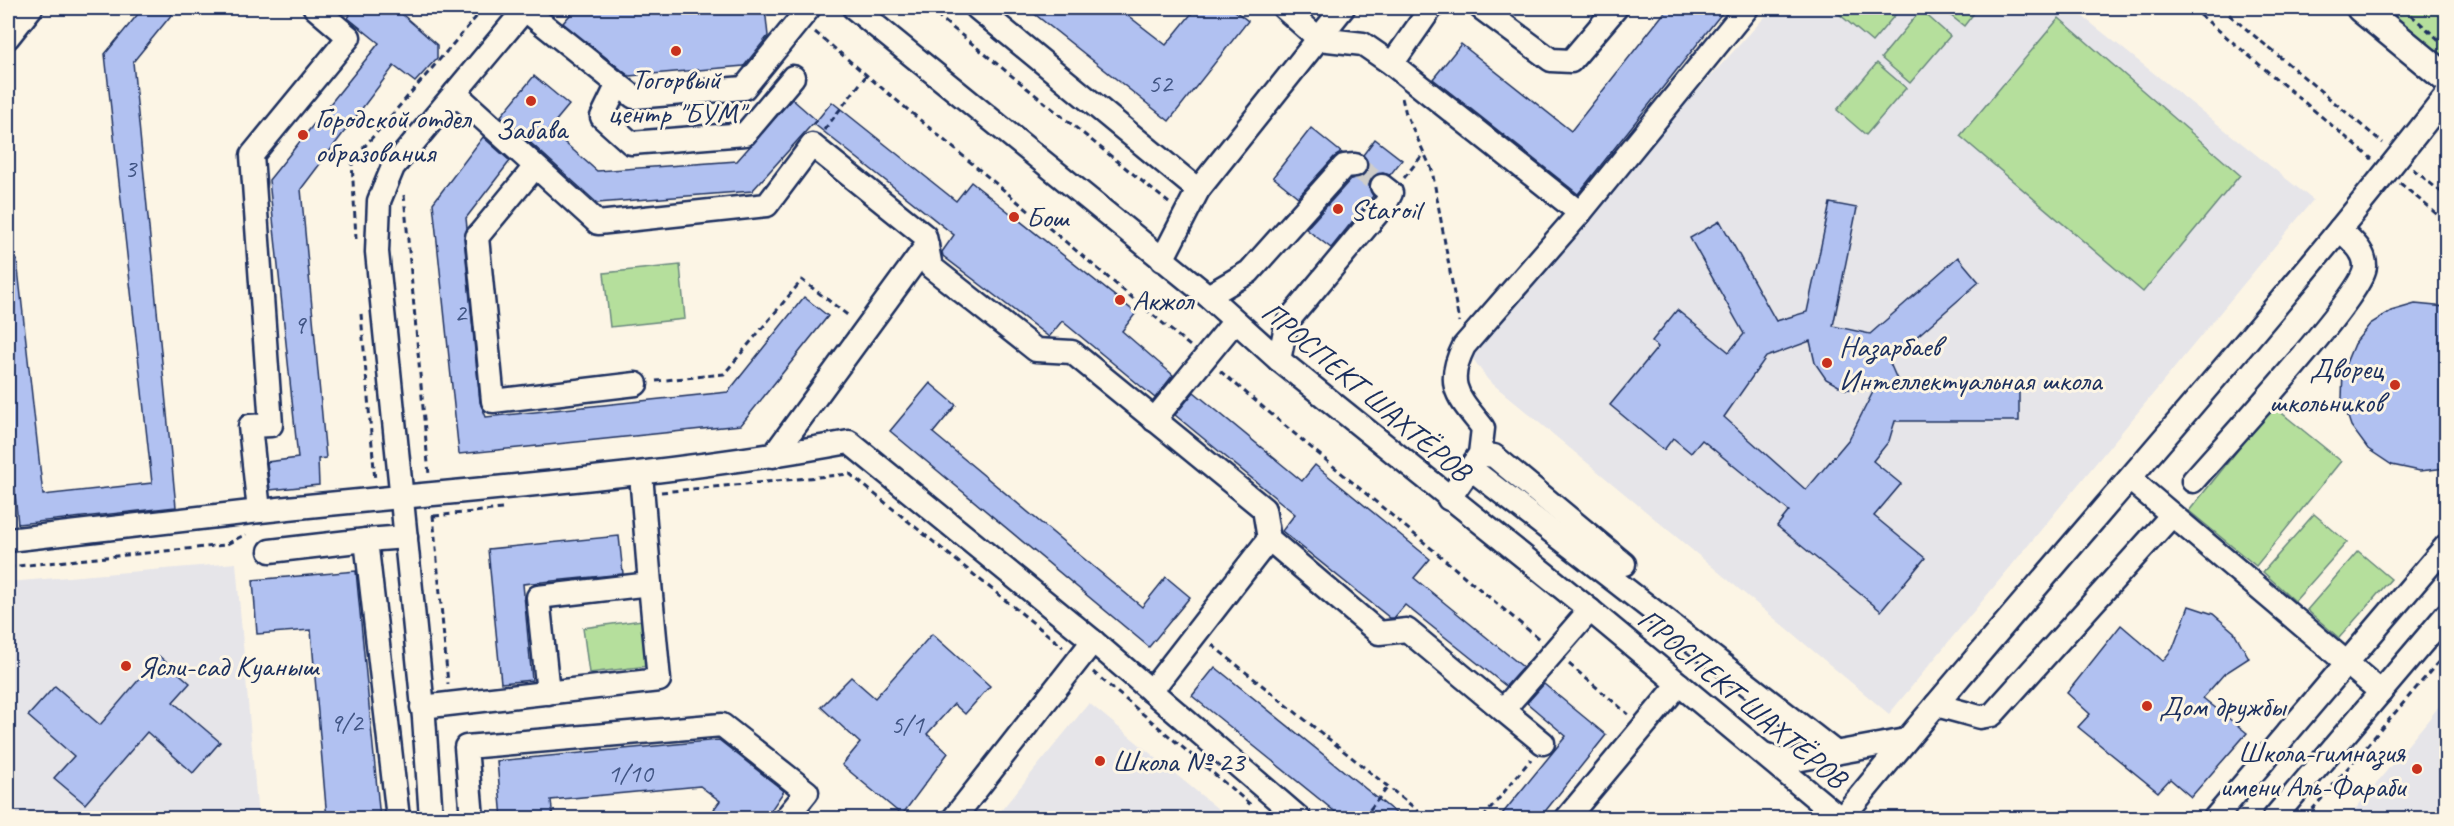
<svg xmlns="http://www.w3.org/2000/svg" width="2454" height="826" viewBox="0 0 2454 826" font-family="Caveat,sans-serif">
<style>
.built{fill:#e6e5e9}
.green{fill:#b5df9c;stroke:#68877d;stroke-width:1.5}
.building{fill:#b1c1f1;stroke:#1b2f5e;stroke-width:1.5;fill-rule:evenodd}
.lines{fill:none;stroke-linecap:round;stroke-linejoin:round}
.minor-tunnel{stroke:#cfcdca;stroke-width:22;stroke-dasharray:22 11;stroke-linecap:butt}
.minor-casing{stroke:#1b2f5e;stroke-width:27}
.major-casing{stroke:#1b2f5e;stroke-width:33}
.path{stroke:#1b2f5e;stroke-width:3;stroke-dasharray:6 4.5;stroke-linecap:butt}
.minor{stroke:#fcf5e5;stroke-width:22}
.major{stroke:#fcf5e5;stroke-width:28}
.poi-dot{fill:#c8321e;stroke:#fcf5e5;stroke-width:2}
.labels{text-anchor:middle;stroke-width:6;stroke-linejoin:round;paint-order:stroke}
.number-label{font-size:27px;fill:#405483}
.poi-label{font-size:30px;fill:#1b2f5e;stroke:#fcf5e5;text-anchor:start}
.street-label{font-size:30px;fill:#1b2f5e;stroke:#fcf5e5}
</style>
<rect width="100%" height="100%" fill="#fcf5e5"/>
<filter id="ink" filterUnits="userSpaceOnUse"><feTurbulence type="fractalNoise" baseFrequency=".0167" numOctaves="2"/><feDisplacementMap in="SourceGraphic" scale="12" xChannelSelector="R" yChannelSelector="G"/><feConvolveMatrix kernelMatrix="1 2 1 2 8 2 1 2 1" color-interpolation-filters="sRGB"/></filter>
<g filter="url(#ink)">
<g class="built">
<polygon points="1773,8 2072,8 2313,200 1889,714 1488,380 1464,346"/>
<polygon points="236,563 258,818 8,818 8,582"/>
<polygon points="2446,697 2446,818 2348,818 2429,719"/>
<polygon points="1089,703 1229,818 995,818"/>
</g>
<g class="green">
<polygon points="1832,8 1901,8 1872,42"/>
<polygon points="1941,8 1978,8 1964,26"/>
<polygon points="2374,8 2446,8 2446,68"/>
<polygon points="1921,10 1950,36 1910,83 1881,58"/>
<polygon points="2059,18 2240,175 2143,292 1960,136"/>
<polygon points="1877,63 1906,88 1866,135 1837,110"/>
<polygon points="680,265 685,319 610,327 604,273"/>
<polygon points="2273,406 2341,461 2256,566 2189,511"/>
<polygon points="2314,514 2347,542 2295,601 2263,572"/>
<polygon points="2358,551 2391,579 2339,638 2307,610"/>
<polygon points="642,620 648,666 589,673 583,628"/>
</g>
<g class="building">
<polygon points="143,8 177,8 133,62 176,507 18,524 8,424 8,260 17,260 43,495 152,483 105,54"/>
<polygon points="345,8 395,8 437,45 437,58 415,82 394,66 301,189 326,458 318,459 319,485 270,490 267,462 298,458 269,180 379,43 348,18 350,15"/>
<polygon points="576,8 765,8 768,36 744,66 629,76 563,23"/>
<polygon points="1027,8 1118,8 1166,45 1196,8 1231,8 1248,21 1169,121"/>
<polygon points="1668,8 1726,8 1578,194 1433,79 1461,44 1571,131"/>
<polygon points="534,76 569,105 549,129 597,171 737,161 792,99 816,120 752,191 597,203 501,116"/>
<polygon points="832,102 956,201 971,182 1136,313 1122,331 1173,375 1155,398 1062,321 1049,337 943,256 942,252 954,235 814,124"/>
<polygon points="1311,128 1342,153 1334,157 1298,197 1273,177"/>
<polygon points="483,137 510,161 466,218 467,228 464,238 480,402 486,417 728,392 804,297 828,316 741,425 459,454 433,203"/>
<polygon points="1375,139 1402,160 1390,175 1383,173 1372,177 1369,185 1373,196 1331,248 1306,229 1351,179 1362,176 1367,171 1368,163 1363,155"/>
<path d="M1830,203L1857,208L1833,326L1870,334L1958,257L1979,282L1889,361L1899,384H2019V421H1895L1889,441L1873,461L1901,484L1874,516L1925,558L1881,611L1777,526L1789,511L1702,440L1691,453L1673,438L1664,450L1610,405L1658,347L1652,341L1677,310L1729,352L1744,334L1690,238L1720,221L1776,321L1807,312ZM1810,341L1815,363L1826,379L1844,389L1874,390L1849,439L1806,490L1724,417L1766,357Z"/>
<polygon points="2415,304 2446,307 2446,468 2420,471 2392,465 2368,449 2351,426 2342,399 2343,370 2354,344 2370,324 2391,311"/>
<polygon points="930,383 956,405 933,433 1142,607 1166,577 1190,597 1149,647 890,431"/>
<polygon points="1194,392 1302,481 1315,465 1430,559 1414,578 1523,667 1506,686 1405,605 1394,618 1390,618 1282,531 1295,514 1175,415"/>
<polygon points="619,536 623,574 523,584 532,680 501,683 488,549"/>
<polygon points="356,571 380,819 327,819 311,630 257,634 253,580"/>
<polygon points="2189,606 2213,614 2234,632 2249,658 2224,674 2203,698 2247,733 2191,797 2170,779 2158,792 2078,727 2090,714 2067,693 2121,625 2163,661 2173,648"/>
<polygon points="932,634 990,686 965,714 954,704 927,734 948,753 902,815 842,765 860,743 821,707 851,677 875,698"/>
<polygon points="159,656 190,683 173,702 220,742 193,773 147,732 85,804 54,778 74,756 28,716 55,686 100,725"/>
<polygon points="1215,667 1403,819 1344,819 1192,696"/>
<polygon points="1544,684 1606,735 1539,819 1498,819 1566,736 1527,703"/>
<polygon points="719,740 784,791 765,819 728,819 714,809 720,801 700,786 551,800 553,819 502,819 497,761"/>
</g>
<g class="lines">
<polyline class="minor-tunnel" points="1355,165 1382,186"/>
<g class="minor-casing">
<g id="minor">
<polyline points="854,8 1208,296 1279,360 1590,610 1840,818"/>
<polyline points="977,8 1198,190"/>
<polyline points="1284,8 1319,39 1363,44 1392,64"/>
<polyline points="1431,8 1392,64 1580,213"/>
<polyline points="1481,8 1551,60 1571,61 1616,8"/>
<polyline points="524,9 634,97 744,88 809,8"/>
<polyline points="8,37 31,8"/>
<polyline points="618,84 602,117 631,143 745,134 793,77"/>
<polyline points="455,93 598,223 767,205 812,145 925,236 931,267 1036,350 1072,352 1264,509 1269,539 1379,633 1407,630 1503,710"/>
<polyline points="534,168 477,237 493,401 636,384"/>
<polyline points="1162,260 1198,190 1343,8"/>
<polyline points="1208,296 1249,272 1344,166 1355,165"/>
<polyline points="1279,360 1286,326 1292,316 1386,203 1391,193 1382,186"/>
<polyline points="1154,420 1235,321"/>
<polyline points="1480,454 1494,456 1506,466 1624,564"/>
<polyline points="773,456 927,245"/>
<polyline points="1470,468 1836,753"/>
<polyline points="641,474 650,584"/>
<polyline points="2131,480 2381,692"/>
<path d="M2193,481C2219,451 2366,292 2365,266C2365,250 2350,240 2340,229"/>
<path d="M1449,499L1480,454L1483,428C1459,397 1444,386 1464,346L1580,213L1747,8"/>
<polyline points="259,511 250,426 271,425 252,155 349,37 315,8"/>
<path d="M8,540C92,531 176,520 260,511C456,490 654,478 849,442L1093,641L1299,818"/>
<polyline points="270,551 366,540"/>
<polyline points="1151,691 1269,539"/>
<polyline points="1936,705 1980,717 1992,715 2172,515"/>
<polyline points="422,707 659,680 650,584 538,597 548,693"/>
<polyline points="1543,743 1503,710 1590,610"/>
<polyline points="1767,755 1781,761 1796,760 1906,740"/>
<polyline points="398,818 366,540 406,537"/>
<polyline points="431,818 424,718 377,252 379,201 393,167 526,8"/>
<polyline points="472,818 466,747 722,725 807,792 786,818"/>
<polyline points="954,818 1093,641"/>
<polyline points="1567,818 1679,684"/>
<path d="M1842,818C2040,575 2254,344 2446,96"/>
<polyline points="2215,818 2446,546"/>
<polyline points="2274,818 2446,615"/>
</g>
</g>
<g class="major-casing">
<polyline id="major" points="2361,8 2446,78"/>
</g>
<g class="path">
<polyline points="928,8 1169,203"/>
<polyline points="2192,8 2372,159"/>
<polyline points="2221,8 2383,143"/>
<polyline points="2403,8 2446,46"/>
<polyline points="815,32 1190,346"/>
<polyline points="1402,98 1406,114 1432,170 1459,322"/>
<polyline points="824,130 866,76"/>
<polyline points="2413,169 2446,196"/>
<polyline points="1404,178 1424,153"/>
<polyline points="2400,183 2446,222"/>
<polyline points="404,195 429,475"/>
<polyline points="356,239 352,161 484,8"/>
<polyline points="361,314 375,481"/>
<polyline points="1220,371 1539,639"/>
<polyline points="656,381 724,374 802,280 850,317"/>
<polyline points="661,492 850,474 1063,647"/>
<polyline points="433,515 448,684"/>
<polyline points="434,516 502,509"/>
<polyline points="8,567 225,545 246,534"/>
<polyline points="1212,645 1427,818"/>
<polyline points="1569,664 1628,714"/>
<polyline points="1093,672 1251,805"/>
<polyline points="1363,818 1388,787"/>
<polyline points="1483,818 1531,759"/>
<polyline points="2305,818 2446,653"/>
</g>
<use href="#minor" class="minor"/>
<use href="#major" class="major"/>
</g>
</g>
<g class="poi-dot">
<circle cx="676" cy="51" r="6"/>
<circle cx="531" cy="101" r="6"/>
<circle cx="303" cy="135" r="6"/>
<circle cx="1338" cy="209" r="6"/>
<circle cx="1014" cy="217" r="6"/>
<circle cx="1120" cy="300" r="6"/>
<circle cx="1827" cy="363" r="6"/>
<circle cx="2395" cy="385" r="6"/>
<circle cx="126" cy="666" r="6"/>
<circle cx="2147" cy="706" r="6"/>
<circle cx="1100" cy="761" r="6"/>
<circle cx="2417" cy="769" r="6"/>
</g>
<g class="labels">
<g class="number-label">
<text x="1160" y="92">52</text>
<text x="130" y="177">3</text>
<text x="460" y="321">2</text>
<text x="299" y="333">9</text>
<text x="346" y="731">9/2</text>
<text x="907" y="733">5/1</text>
<text x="630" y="782">1/10</text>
</g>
<g class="poi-label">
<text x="676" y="89" text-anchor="middle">Тогорвый<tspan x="676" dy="34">центр "БУМ"</tspan></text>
<text x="315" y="128">Городской отдел<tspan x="315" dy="34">образования</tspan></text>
<text x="531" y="139" text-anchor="middle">Забава</text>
<text x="1350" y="219">Staroil</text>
<text x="1026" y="227">Бош</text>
<text x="1132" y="310">Акжол</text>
<text x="1839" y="356">Назарбаев<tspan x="1839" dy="34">Интеллектуальная школа</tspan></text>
<text x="2383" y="378" text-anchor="end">Дворец<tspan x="2383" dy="34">школьников</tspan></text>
<text x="138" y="676">Ясли-сад Куаныш</text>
<text x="2159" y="716">Дом дружбы</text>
<text x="2405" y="762" text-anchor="end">Школа-гимназия<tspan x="2405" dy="34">имени Аль-Фараби</tspan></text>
<text x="1112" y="771">Школа № 23</text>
</g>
<g class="street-label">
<text transform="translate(1366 391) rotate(40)" y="10">ПРОСПЕКТ ШАХТЁРОВ</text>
<text transform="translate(1742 698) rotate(40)" y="10">ПРОСПЕКТ ШАХТЁРОВ</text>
</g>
</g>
<rect width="2454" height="826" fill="none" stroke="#fcf5e5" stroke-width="30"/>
<rect x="15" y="15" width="2424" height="796" fill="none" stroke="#1b2f5e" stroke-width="2" filter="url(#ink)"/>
</svg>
